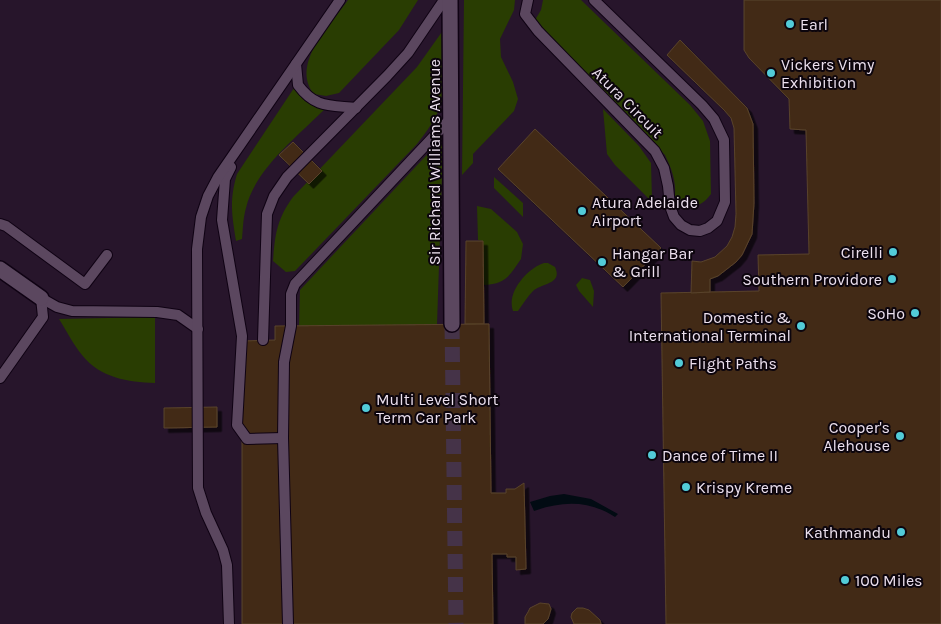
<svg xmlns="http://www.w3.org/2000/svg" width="941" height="624" viewBox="0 0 941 624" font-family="Karla,sans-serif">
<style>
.green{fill:#293d02}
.water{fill:#020b13}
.building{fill:#422c16;stroke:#59422b;filter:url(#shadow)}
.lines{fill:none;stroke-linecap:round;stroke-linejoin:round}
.secondary-tunnel{stroke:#453348;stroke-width:15;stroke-dasharray:15 8;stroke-linecap:butt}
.lane-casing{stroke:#0f0213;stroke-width:12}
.street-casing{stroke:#0f0213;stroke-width:18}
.secondary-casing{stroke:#0f0213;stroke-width:18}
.lane{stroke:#5b475f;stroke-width:10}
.street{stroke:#5b475f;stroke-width:15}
.secondary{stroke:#5b475f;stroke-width:15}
.poi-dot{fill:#52cbd8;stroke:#0c050d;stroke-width:2}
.labels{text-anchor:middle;stroke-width:4;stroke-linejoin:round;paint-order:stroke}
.poi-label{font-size:16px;fill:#ece0ee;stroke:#0c050d;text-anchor:start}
.street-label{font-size:16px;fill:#ece0ee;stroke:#0c050d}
</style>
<defs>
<filter id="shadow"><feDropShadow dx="4.5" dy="4.5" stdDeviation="0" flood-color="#0009"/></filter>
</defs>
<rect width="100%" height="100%" fill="#27152b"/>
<g class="green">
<path d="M348,0H418L399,30L339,93L326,96L314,94C290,64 331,24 348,0Z"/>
<polygon points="464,0 515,0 514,10 500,39 501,57 513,82 518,99 514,111 473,154 473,163 462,175"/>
<path d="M543,0H581L690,105L703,121L710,141L711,194C699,210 689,208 675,196C676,180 672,170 665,155L543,31L535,20L541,10Z"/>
<path d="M444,29C444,54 449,84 440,107C435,121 426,132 417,144L295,271L286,272L273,261C275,234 277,219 293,197L417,67Z"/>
<path d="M296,85C301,103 309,105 327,107C299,135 255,169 246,208C243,218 243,229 242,239L236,241C232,215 229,201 237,174Z"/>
<polygon points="603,109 639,146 651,163 652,200 650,200 615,165 607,154"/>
<polygon points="437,144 443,145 437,325 299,326 300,290"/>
<polygon points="494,177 523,203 523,217 494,188"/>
<path d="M477,206L491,209L517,232L523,244L521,259C509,276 506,284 483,285V241L478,240Z"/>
<path d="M544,263H548L555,267C563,284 542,283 533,291C527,297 523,304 518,311H513C506,292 528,268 544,263Z"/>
<polygon points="582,278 590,280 594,291 593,307 579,291 576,285"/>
<path d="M155,317V383C128,382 100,378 82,355C73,344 66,330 59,319Z"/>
</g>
<path class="water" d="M564,494L591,499L618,514L615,517C589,500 562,501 534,511L530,502L550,496Z"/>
<g class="building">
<polygon points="744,0 941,0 941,624 666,624 661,293 759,291 758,255 809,254 806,130 790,129 789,99 749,58 744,50"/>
<polygon points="680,40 747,108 753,124 754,203 752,234 742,255 736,262 718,276 710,279 710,292 691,293 692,261 701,262 715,257 727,246 732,237 735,227 736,214 734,128 731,118 724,110 667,55"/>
<polygon points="535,129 661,248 623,287 498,169"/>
<polygon points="293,142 322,171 309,184 279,155"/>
<polygon points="466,241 483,241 484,324 465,324"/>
<polygon points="489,324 491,493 506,493 506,489 515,489 524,483 526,569 516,570 516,557 507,557 507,554 492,554 493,624 242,624 242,341 275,340 275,326"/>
<polygon points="217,407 217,427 164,428 164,408"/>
<polygon points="540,603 549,604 551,609 548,619 543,624 525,624 525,617 528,612 530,608"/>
<polygon points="577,608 583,608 589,610 600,620 601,624 574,624 571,617 572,613"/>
</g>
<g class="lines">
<polyline class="secondary-tunnel" points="452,324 456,624"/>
<g class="lane-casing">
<g id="lane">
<polyline points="528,0 525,14 538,31 655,151 664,168 668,186 670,206 674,217 681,225 690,230 700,231 708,228 717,221 725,202 724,140 714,119 702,105 594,0"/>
<path d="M296,64L298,85C315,108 329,105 356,108"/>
<polyline points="231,167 225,179 222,220 242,336 237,425 247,439 283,438"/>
<polyline points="0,224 6,226 85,284 107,255"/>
<polyline points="41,298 57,307 72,311 157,312 178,315 198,329"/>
<polyline points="263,340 267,214 274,196 287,177 387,76 408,53 444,0"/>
<polyline points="0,378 43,317 41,298"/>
<polyline points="229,624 227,565 223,550 206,513 198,488 197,249 201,217 208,196 218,177 340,0"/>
<polyline points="288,624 283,438 284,362 291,326 291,294 295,284 452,117"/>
</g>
</g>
<g class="street-casing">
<polyline id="street" points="0,269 41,298"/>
</g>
<g class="secondary-casing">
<polyline id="secondary" points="450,0 452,324"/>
</g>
<use href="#lane" class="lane"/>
<use href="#street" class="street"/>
<use href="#secondary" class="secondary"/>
</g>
<g class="poi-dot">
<circle cx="790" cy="24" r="5"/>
<circle cx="771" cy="73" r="5"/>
<circle cx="582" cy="211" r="5"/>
<circle cx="893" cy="252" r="5"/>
<circle cx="602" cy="262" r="5"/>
<circle cx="892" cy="279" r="5"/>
<circle cx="915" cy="313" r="5"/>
<circle cx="801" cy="326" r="5"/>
<circle cx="679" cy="363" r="5"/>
<circle cx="366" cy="408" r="5"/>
<circle cx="900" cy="436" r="5"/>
<circle cx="652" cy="455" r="5"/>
<circle cx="686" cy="487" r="5"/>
<circle cx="901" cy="532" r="5"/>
<circle cx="845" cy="580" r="5"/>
</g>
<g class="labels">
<g class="poi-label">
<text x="800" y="30">Earl</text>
<text x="781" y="70">Vickers Vimy<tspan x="781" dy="18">Exhibition</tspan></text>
<text x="592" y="208">Atura Adelaide<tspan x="592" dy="18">Airport</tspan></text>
<text x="883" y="258" text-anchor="end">Cirelli</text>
<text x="612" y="259">Hangar Bar<tspan x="612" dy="18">&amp; Grill</tspan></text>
<text x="882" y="285" text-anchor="end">Southern Providore</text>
<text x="905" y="319" text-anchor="end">SoHo</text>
<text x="791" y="323" text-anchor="end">Domestic &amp;<tspan x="791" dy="18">International Terminal</tspan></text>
<text x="689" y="369">Flight Paths</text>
<text x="376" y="405">Multi Level Short<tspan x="376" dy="18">Term Car Park</tspan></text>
<text x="890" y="433" text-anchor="end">Cooper's<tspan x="890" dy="18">Alehouse</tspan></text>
<text x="662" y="461">Dance of Time II</text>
<text x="696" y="493">Krispy Kreme</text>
<text x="891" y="538" text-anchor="end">Kathmandu</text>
<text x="855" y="586">100 Miles</text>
</g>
<g class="street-label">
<text transform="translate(628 102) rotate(45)" y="6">Atura Circuit</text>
<text transform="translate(434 162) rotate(-90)" y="6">Sir Richard Williams Avenue</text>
</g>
</g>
</svg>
